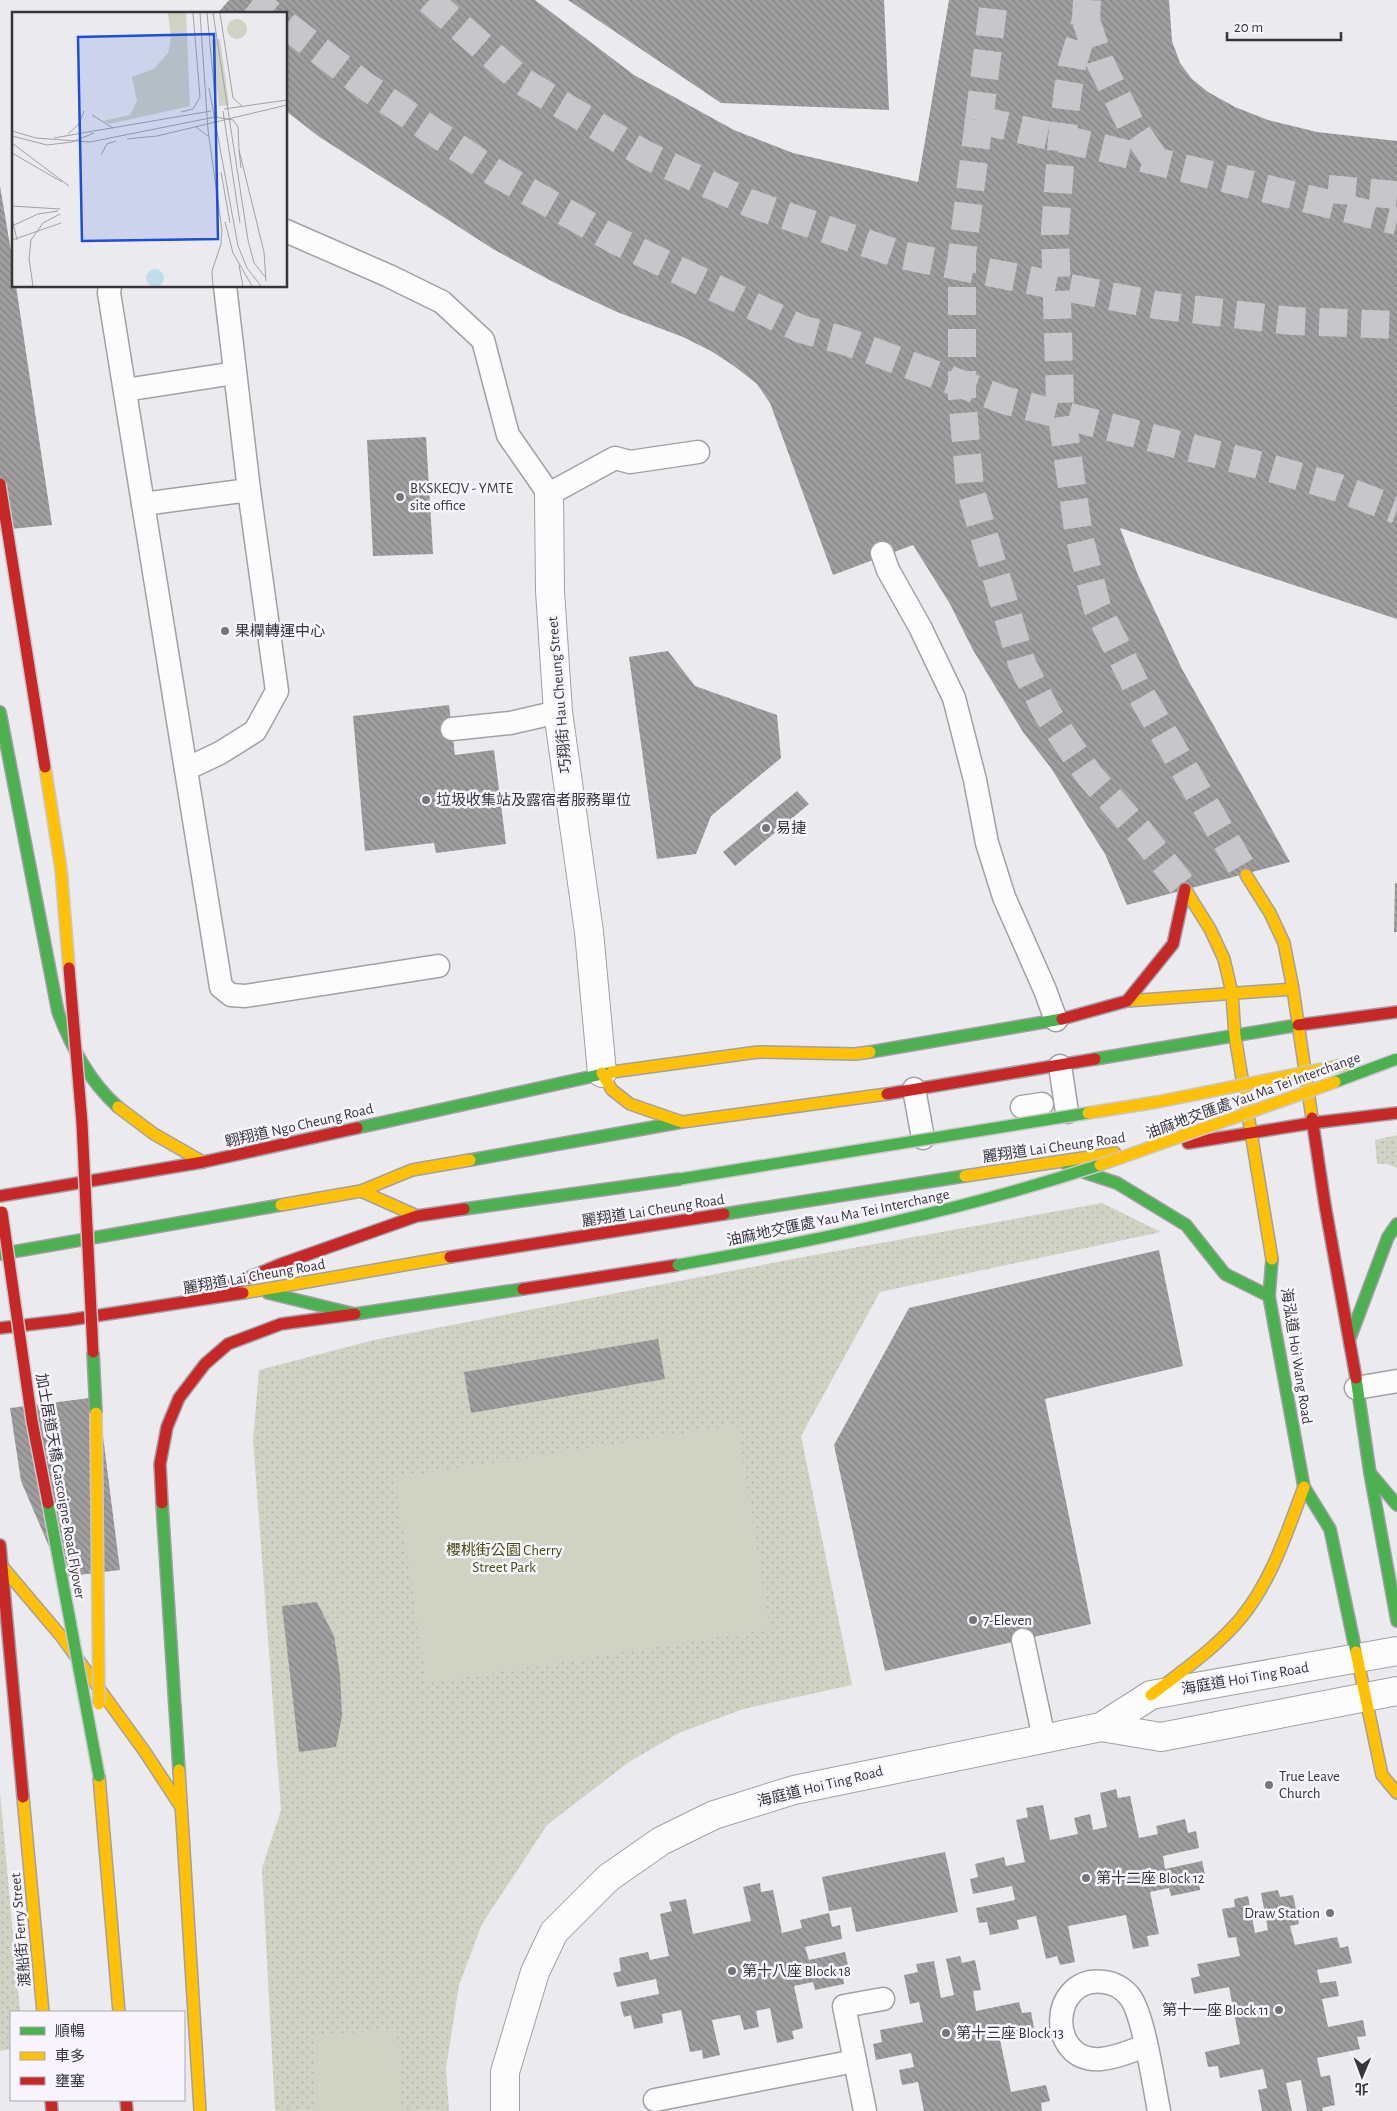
<svg xmlns="http://www.w3.org/2000/svg" width="1397" height="2111" viewBox="0 0 1397 2111" font-family="'Alegreya Sans','Noto Sans TC',sans-serif">
<style>
.grass{fill:url(#grass-dots)}
.pitch{fill:#d0d2c4}
.building{fill:url(#building-back-hatch)}
.lines{fill:none;stroke-linecap:round;stroke-linejoin:round}
.secondary-tunnel{stroke:#c7c6cb;stroke-width:28;stroke-dasharray:28 14;stroke-linecap:butt}
.primary-tunnel{stroke:#c7c6cb;stroke-width:28;stroke-dasharray:28 14;stroke-linecap:butt}
.highway-tunnel{stroke:#c7c6cb;stroke-width:28;stroke-dasharray:28 14;stroke-linecap:butt}
.lane-casing{stroke:#a2a0a5;stroke-width:25}
.street-casing{stroke:#a2a0a5;stroke-width:30}
.fast-casing{stroke:#a2a0a5;stroke-width:14}
.slow-casing{stroke:#a2a0a5;stroke-width:14}
.jam-casing{stroke:#a2a0a5;stroke-width:14}
.lane{stroke:#fcfcfd;stroke-width:22}
.street{stroke:#fcfcfd;stroke-width:28}
.fast{stroke:#4caf50;stroke-width:11}
.slow{stroke:#ffc107;stroke-width:11}
.jam{stroke:#c62828;stroke-width:11}
.fast-bridge-casing{stroke:#c8c8cb;stroke-width:14;stroke-linecap:butt}
.slow-bridge-casing{stroke:#c8c8cb;stroke-width:14;stroke-linecap:butt}
.jam-bridge-casing{stroke:#c8c8cb;stroke-width:14;stroke-linecap:butt}
.fast-bridge{stroke:#4caf50;stroke-width:11}
.slow-bridge{stroke:#ffc107;stroke-width:11}
.jam-bridge{stroke:#c62828;stroke-width:11}
.poi-dot{fill:#77757a;stroke:#f7f4fe;stroke-width:2}
.labels{text-anchor:middle;stroke-width:5;stroke-linejoin:round;paint-order:stroke}
.poi-label{font-size:15px;fill:#38363b;stroke:#f7f4fe;text-anchor:start}
.street-label{font-size:15px;fill:#38363b;stroke:#f7f4fe}
.park-label{font-size:15px;fill:#464c0e;stroke:#f7f4fe}
.inset-road{fill:none;stroke:#a3a2a7;stroke-width:1}
.view{fill:#1d4ed8;fill-opacity:0.15;stroke:#1d4ed8;stroke-width:2.5}
.inset-edge{fill:none;stroke:#38363b;stroke-width:2.5}
</style>
<defs>
<pattern id="grass-dots" width="8" height="8" patternUnits="userSpaceOnUse" patternTransform="scale(1.25)"><rect width="8" height="8" fill="#d0d2c4"/><path d="M2 2h.1M6 6h.1" fill="none" stroke="#b3b5a9" stroke-width="1.8" stroke-linecap="round"/></pattern>
<pattern id="building-back-hatch" width="6" height="6" patternUnits="userSpaceOnUse" patternTransform="scale(1.25)"><rect width="6" height="6" fill="#a09e9f"/><path d="M-1 5l2 2M0 0l6 6M5-1l2 2" fill="none" stroke="#838283"/></pattern>
</defs>
<rect width="100%" height="100%" fill="#ebeaef"/>
<g class="grass">
<polygon points="1397,1135 1397,1168 1387,1164 1377,1164 1375,1140"/>
<polygon points="1102,1203 1161,1232 880,1292 801,1436 852,1685 743,1709 679,1733 629,1762 547,1825 482,1924 459,1985 446,2068 449,2111 275,2111 262,1868 281,1810 253,1440 259,1370 374,1340 814,1255"/>
<polygon points="0,1792 20,2012 11,2012 11,2049 0,2051"/>
</g>
<g class="pitch">
<polygon points="737,1425 770,1629 427,1683 395,1478"/>
<polygon points="397,2030 401,2111 317,2111 313,2035"/>
</g>
<g class="building">
<polygon points="229,0 535,0 634,75 734,130 793,153 918,182 949,0 1169,0 1172,41 1180,63 1192,79 1208,92 1235,107 1268,120 1317,132 1397,141 1397,619 1120,528 1138,575 1182,669 1290,862 1127,905 1105,854 1051,768 1023,732 1001,696 973,650 950,604 913,545 833,575 770,403 757,384 734,366 711,351 683,337 617,312 555,283 493,249 318,136 286,111 286,14 217,14"/>
<polygon points="568,0 884,0 889,110 721,103"/>
<polygon points="0,186 14,269 14,286 16,286 52,525 0,530"/>
<polygon points="426,437 433,554 373,556 367,440"/>
<polygon points="668,651 695,686 777,715 781,758 711,816 696,854 657,859 629,657"/>
<polygon points="449,705 455,755 494,750 506,844 436,853 434,843 365,851 353,716"/>
<polygon points="797,791 809,804 735,866 723,852"/>
<polygon points="1395,883 1397,883 1397,932 1394,932"/>
<polygon points="1159,1250 1183,1366 1045,1399 1091,1624 885,1671 858,1556 834,1445 909,1308"/>
<polygon points="658,1339 665,1379 471,1413 464,1372"/>
<polygon points="98,1397 120,1570 62,1577 21,1481 10,1408"/>
<polygon points="317,1602 334,1636 340,1674 342,1716 336,1747 299,1752 282,1606"/>
<polygon points="1116,1789 1118,1798 1130,1796 1139,1838 1158,1834 1156,1826 1185,1819 1188,1833 1196,1831 1199,1848 1163,1856 1165,1869 1202,1861 1205,1875 1198,1876 1200,1890 1171,1896 1169,1888 1150,1892 1159,1934 1147,1936 1149,1946 1133,1949 1126,1915 1068,1926 1075,1962 1060,1965 1057,1956 1046,1959 1036,1916 1017,1920 1019,1929 990,1935 987,1922 979,1923 976,1908 1015,1900 1012,1886 973,1894 970,1879 978,1877 975,1864 1004,1857 1006,1866 1025,1862 1016,1820 1028,1817 1026,1808 1043,1805 1050,1840 1078,1834 1074,1818 1090,1814 1093,1830 1107,1827 1100,1793"/>
<polygon points="945,1852 958,1912 856,1932 851,1907 829,1911 822,1877"/>
<polygon points="760,1883 761,1892 773,1890 782,1933 802,1928 800,1920 829,1913 832,1927 840,1925 842,1939 805,1947 809,1960 845,1952 849,1969 842,1971 844,1984 815,1990 813,1982 794,1986 803,2028 792,2031 794,2039 777,2043 770,2008 756,2011 759,2027 744,2030 740,2015 712,2020 720,2055 703,2059 702,2050 690,2052 681,2010 662,2014 663,2023 634,2029 631,2015 624,2017 620,2002 659,1994 656,1979 617,1987 613,1973 621,1971 619,1958 648,1952 650,1960 669,1956 660,1914 672,1911 669,1902 686,1899 693,1934 751,1921 743,1887"/>
<polygon points="1278,1890 1280,1897 1293,1895 1299,1924 1290,1926 1295,1945 1337,1937 1340,1948 1348,1946 1352,1963 1317,1970 1320,1983 1336,1981 1339,1996 1322,1999 1328,2027 1363,2020 1366,2036 1357,2037 1360,2049 1317,2058 1321,2077 1330,2075 1335,2105 1322,2108 1323,2111 1307,2111 1301,2080 1286,2083 1292,2111 1262,2111 1258,2090 1267,2088 1263,2069 1220,2078 1218,2066 1208,2067 1205,2052 1240,2044 1229,1987 1194,1994 1191,1978 1200,1976 1197,1964 1240,1956 1236,1937 1228,1938 1222,1909 1235,1907 1234,1899 1248,1896 1255,1933 1268,1930 1261,1893"/>
<polygon points="960,1956 962,1963 975,1960 981,1990 973,1991 976,2011 1019,2002 1022,2013 1031,2012 1034,2028 999,2035 1011,2092 1046,2085 1050,2101 1041,2103 1042,2111 924,2111 918,2082 902,2085 899,2070 914,2067 911,2053 876,2060 873,2044 882,2042 880,2030 923,2022 919,2002 910,2004 904,1975 918,1972 916,1964 934,1961 941,1998 954,1995 946,1959"/>
</g>
<g class="lines">
<g class="secondary-tunnel">
<polyline points="1087,0 1086,20 1072,66 1068,90 1062,139 1055,231 1060,403 1079,536 1097,607 1136,686 1246,875"/>
<polyline points="979,120 994,0"/>
</g>
<polyline class="primary-tunnel" points="979,120 962,255 962,397 970,488 1022,664 1047,713 1089,775 1138,830 1185,889"/>
<g class="highway-tunnel">
<polyline points="253,0 271,14"/>
<polyline points="429,0 522,81 644,154 749,203 901,255 1156,305 1292,321 1397,325"/>
<polyline points="1086,20 1100,62 1130,123 1156,161"/>
<polyline points="286,25 364,85 492,171 615,240 801,329 845,341 1007,401 1270,468 1339,488 1397,510"/>
<polyline points="979,120 1098,147 1397,221"/>
<polyline points="1328,189 1397,195"/>
</g>
<g class="lane-casing">
<g id="lane">
<polyline points="286,231 389,276 442,302 483,340 508,435 549,494 615,458 630,462 698,452"/>
<polyline points="110,286 109,293 221,987 231,995 245,996 438,966"/>
<polyline points="125,390 235,373"/>
<polyline points="143,504 249,490"/>
<polyline points="882,553 888,570 920,627 954,698 975,780 987,843 1004,897 1045,990 1056,1020"/>
<polyline points="452,729 510,723 558,712"/>
<polyline points="186,769 220,753 255,731 277,691 249,490 225,286"/>
<polyline points="1060,1066 1067,1112"/>
<polyline points="914,1089 923,1138"/>
<polyline points="1022,1107 1042,1104"/>
<polyline points="1356,1388 1397,1381"/>
<polyline points="1023,1640 1044,1738"/>
<path d="M1145,2046C1131,2051 1116,2058 1101,2059C1046,2063 1049,1975 1104,1982C1114,1983 1124,1989 1130,1997C1144,2015 1154,2086 1159,2111"/>
<polyline points="655,2100 855,2061"/>
<polyline points="865,2111 844,2006 883,1999"/>
</g>
</g>
<g class="street-casing">
<g id="street">
<polyline points="549,494 550,591 558,712 589,932 602,1073"/>
<polyline points="1101,1727 1161,1737 1397,1691"/>
<polyline points="505,2111 505,2072 535,1972 554,1932 608,1878 661,1841 714,1815 794,1790 1101,1727 1151,1695 1397,1651"/>
</g>
</g>
<g class="fast-casing">
<g id="fast">
<path d="M0,712L58,1012C72,1048 89,1081 118,1107"/>
<polyline points="870,1052 1062,1019"/>
<polyline points="1095,1059 1298,1025"/>
<polyline points="357,1128 612,1072"/>
<polyline points="470,1160 682,1122"/>
<polyline points="1068,1167 1117,1183 1186,1225 1225,1274 1269,1296"/>
<polyline points="464,1209 680,1179"/>
<polyline points="724,1214 965,1176"/>
<polyline points="0,1254 281,1205"/>
<polyline points="1272,1259 1269,1296 1304,1487 1330,1529 1356,1652"/>
<polyline points="268,1293 355,1314 523,1289"/>
<polyline points="1350,1338 1388,1237 1397,1224"/>
<polyline points="93,1352 96,1413"/>
<polyline points="1356,1378 1370,1473 1397,1621"/>
<polyline points="1370,1473 1397,1505"/>
<polyline points="162,1503 179,1770"/>
</g>
</g>
<g class="slow-casing">
<g id="slow">
<polyline points="1246,875 1270,913 1284,943 1293,989 1312,1118"/>
<polyline points="1185,889 1210,929 1224,959 1232,993 1235,1036 1272,1259"/>
<polyline points="1127,1001 1293,989"/>
<polyline points="612,1072 758,1052 855,1054 870,1052"/>
<polyline points="602,1073 612,1090 630,1104 682,1122 887,1094"/>
<polyline points="118,1107 154,1134 203,1162"/>
<polyline points="965,1176 1115,1153"/>
<polyline points="361,1191 417,1216"/>
<polyline points="281,1205 361,1191 412,1170 470,1160"/>
<polyline points="243,1293 450,1257"/>
<polyline points="1,1565 61,1636 145,1752 181,1807"/>
<polyline points="1356,1652 1382,1775 1397,1793"/>
<path d="M1151,1695C1182,1671 1216,1648 1241,1618C1272,1580 1287,1532 1304,1487"/>
<polyline points="179,1770 200,2111"/>
<polyline points="99,1776 119,2012"/>
<polyline points="23,1797 43,2012"/>
</g>
</g>
<g class="jam-casing">
<g id="jam">
<polyline points="1062,1019 1127,1001 1173,944 1185,889"/>
<polyline points="1298,1025 1397,1012"/>
<polyline points="887,1094 1095,1059"/>
<polyline points="1312,1118 1325,1205 1356,1378"/>
<polyline points="1312,1123 1397,1113"/>
<polyline points="1188,1143 1312,1123"/>
<polyline points="0,1196 203,1162 357,1128"/>
<polyline points="450,1257 724,1214"/>
<polyline points="226,1287 281,1264 417,1216 464,1209"/>
<polyline points="523,1289 678,1265"/>
<polyline points="0,1328 69,1320 243,1293"/>
<polyline points="162,1503 160,1464 167,1427 179,1398 205,1364 228,1344 281,1324 355,1314"/>
<polyline points="0,1545 23,1797"/>
<polyline points="51,2100 52,2111"/>
<polyline points="126,2100 127,2111"/>
</g>
</g>
<use href="#lane" class="lane"/>
<use href="#street" class="street"/>
<use href="#fast" class="fast"/>
<use href="#slow" class="slow"/>
<use href="#jam" class="jam"/>
<g class="fast-bridge-casing">
<g id="fast-bridge">
<polyline points="1335,1082 1397,1059"/>
<polyline points="680,1179 1088,1113"/>
<path d="M678,1265C821,1240 962,1210 1100,1165"/>
<polyline points="48,1503 99,1776"/>
</g>
</g>
<g class="slow-bridge-casing">
<g id="slow-bridge">
<polyline points="45,767 61,869 69,968"/>
<polyline points="1088,1113 1157,1102 1347,1064"/>
<polyline points="1100,1165 1335,1082"/>
<polyline points="96,1413 99,1704"/>
</g>
</g>
<g class="jam-bridge-casing">
<g id="jam-bridge">
<polyline points="0,484 45,767"/>
<polyline points="69,968 82,1123 93,1352"/>
<polyline points="2,1212 32,1421 48,1503"/>
</g>
</g>
<use href="#fast-bridge" class="fast-bridge"/>
<use href="#slow-bridge" class="slow-bridge"/>
<use href="#jam-bridge" class="jam-bridge"/>
</g>
<g class="poi-dot">
<circle cx="400" cy="497" r="5"/>
<circle cx="225" cy="631" r="5"/>
<circle cx="426" cy="800" r="5"/>
<circle cx="766" cy="828" r="5"/>
<circle cx="973" cy="1620" r="5"/>
<circle cx="1269" cy="1785" r="5"/>
<circle cx="1086" cy="1878" r="5"/>
<circle cx="1330" cy="1913" r="5"/>
<circle cx="732" cy="1971" r="5"/>
<circle cx="1279" cy="2010" r="5"/>
<circle cx="946" cy="2033" r="5"/>
</g>
<g class="labels">
<g class="poi-label">
<text x="410" y="493">BKSKECJV - YMTE<tspan x="410" dy="17">site office</tspan></text>
<text x="235" y="636">果欄轉運中心</text>
<text x="436" y="805">垃圾收集站及露宿者服務單位</text>
<text x="776" y="833">易捷</text>
<text x="983" y="1625">7-Eleven</text>
<text x="1279" y="1781">True Leave<tspan x="1279" dy="17">Church</tspan></text>
<text x="1096" y="1883">第十二座 Block 12</text>
<text x="1320" y="1918" text-anchor="end">Draw Station</text>
<text x="742" y="1976">第十八座 Block 18</text>
<text x="1269" y="2015" text-anchor="end">第十一座 Block 11</text>
<text x="956" y="2038">第十三座 Block 13</text>
</g>
<g class="street-label">
<text transform="translate(559 695) rotate(-95)" y="5">巧翔街 Hau Cheung Street</text>
<text transform="translate(1253 1095) rotate(-20)" y="5">油麻地交匯處 Yau Ma Tei Interchange</text>
<text transform="translate(299 1125) rotate(-13)" y="5">翺翔道 Ngo Cheung Road</text>
<text transform="translate(1054 1147) rotate(-8)" y="5">麗翔道 Lai Cheung Road</text>
<text transform="translate(653 1210) rotate(-9)" y="5">麗翔道 Lai Cheung Road</text>
<text transform="translate(838 1217) rotate(-12)" y="5">油麻地交匯處 Yau Ma Tei Interchange</text>
<text transform="translate(254 1276) rotate(-10)" y="5">麗翔道 Lai Cheung Road</text>
<text transform="translate(1297 1356) rotate(81)" y="5">海泓道 Hoi Wang Road</text>
<text transform="translate(61 1486) rotate(80)" y="5">加士居道天橋 Gascoigne Road Flyover</text>
<text transform="translate(1245 1678) rotate(-10)" y="5">海庭道 Hoi Ting Road</text>
<text transform="translate(820 1786) rotate(-14)" y="5">海庭道 Hoi Ting Road</text>
<text transform="translate(20 1930) rotate(-95)" y="5">渡船街 Ferry Street</text>
</g>
<g class="park-label">
<text x="504" y="1555">櫻桃街公園 Cherry<tspan x="504" dy="17">Street Park</tspan></text>
</g>
</g>
<g transform="translate(12 12)">
<rect width="275" height="275" fill="#ebeaef"/>
<path d="M156,1H174L178,94L97,112L91,109L118,103L125,89L120,65L142,57L156,41L159,27ZM215 17a10 10 0 1 1 20 0a10 10 0 1 1-20 0ZM208,27L217,93L207,94L200,28Z" fill="#d0d2c4"/>
<path d="M161,64L165,84L132,90L128,70Z" fill="#d0d2c4"/>
<path d="M134 266a9 9 0 1 1 18 0a9 9 0 1 1-18 0Z" fill="#bfdeec"/>
<path class="inset-road" d="M188,1L196,118L210,218L209,232L200,259L201,274M195,1L205,105M201,1L236,228L242,251L254,266M208,1L221,86L231,95M197,76L226,234L235,256L249,274M212,97L275,88M211,99L228,211M169,100L181,97L188,85L181,1M80,103L101,116M184,115L197,125M0,119L24,126L78,130M76,120L199,99M56,122L67,112L72,99M0,124L35,133L60,130L82,121M42,126L76,120M115,127L145,124L275,93M78,130L203,105L221,108L226,115L227,138L252,240L254,269M0,131L57,174M227,138L229,156M0,141L50,170M89,143L95,132L104,129M209,160L218,211M0,194L48,197M0,206L5,228M213,210L221,241L240,274M0,214L26,202L46,199M0,228L49,211M227,253L231,274M21,274L17,247L19,228L31,211L48,202"/>
<path class="view" d="M202,22L206,227L70,229L66,25Z"/>
<rect width="275" height="275" class="inset-edge"/>
</g>
<rect x="10" y="2011" width="175" height="90" fill="#f7f4fe" stroke="#aba8b0"/>
<rect x="20" y="2027" width="25" height="8" fill="#4caf50" stroke="#aba8b0"/>
<text x="55" y="2036" font-size="15" fill="#38363b">順暢</text>
<rect x="20" y="2052" width="25" height="8" fill="#ffc107" stroke="#aba8b0"/>
<text x="55" y="2061" font-size="15" fill="#38363b">車多</text>
<rect x="20" y="2077" width="25" height="8" fill="#c62828" stroke="#aba8b0"/>
<text x="55" y="2086" font-size="15" fill="#38363b">壅塞</text>
<g transform="translate(1362 2076) rotate(181)" stroke="#f7f4fe" stroke-width="4" paint-order="stroke">
<path d="M0-4L9 19L0 12L-9 19Z" fill="#38363b"/>
<text y="-8" font-size="14" font-weight="bold" text-anchor="middle" fill="#38363b">北</text>
</g>
<path d="M1227 32v8h114v-8" fill="none" stroke="#38363b" stroke-width="2.5"/>
<text x="1234" y="32" font-size="15" fill="#38363b" stroke="#f7f4fe" stroke-width="4" paint-order="stroke">20 m</text>
</svg>
